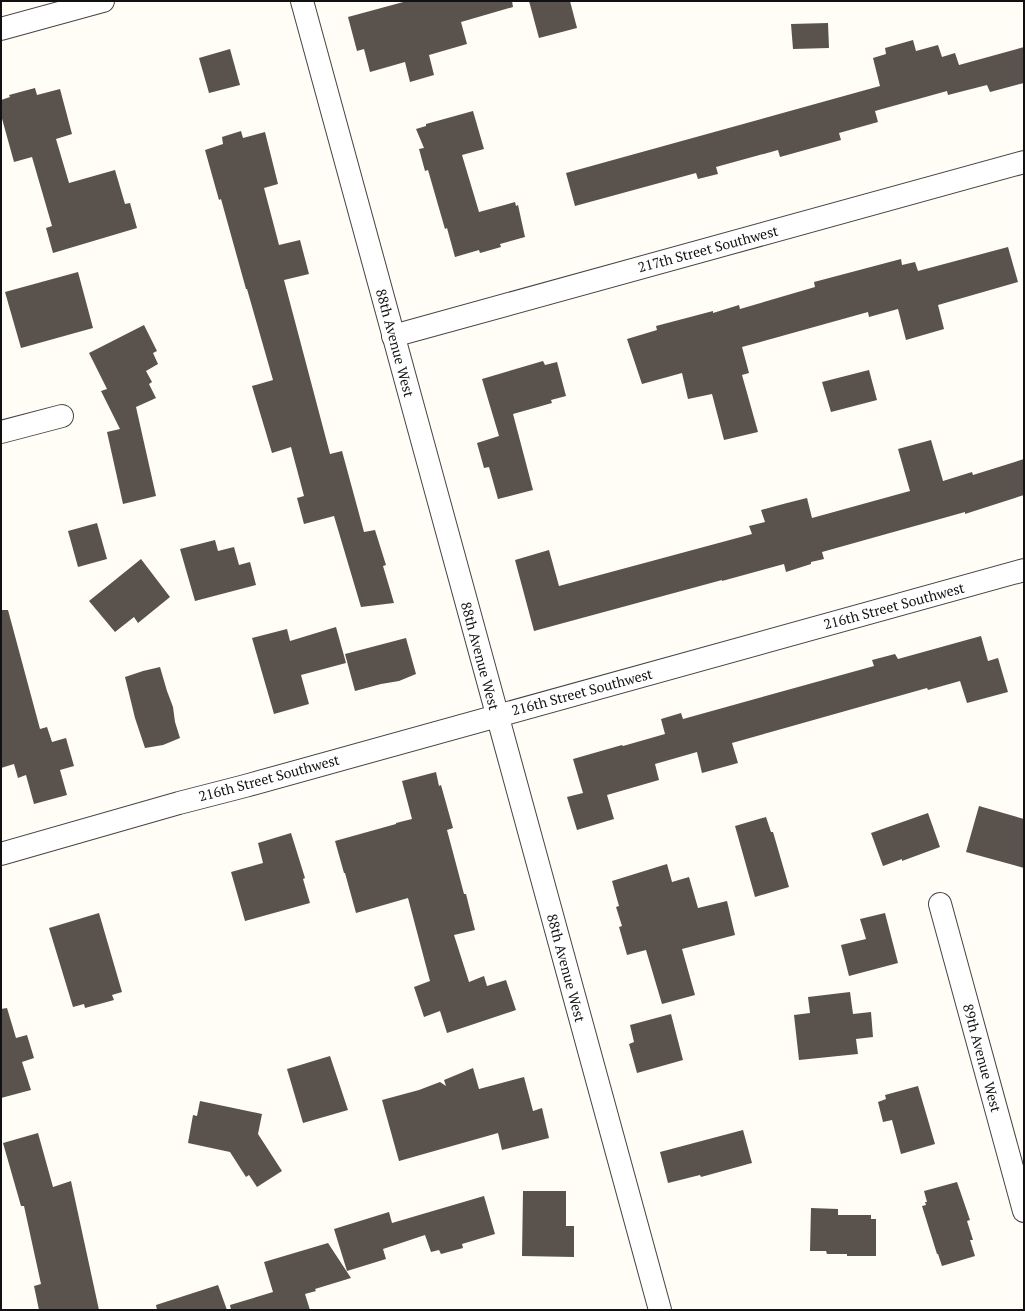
<svg xmlns="http://www.w3.org/2000/svg" width="1025" height="1311" viewBox="0 0 1025 1311" font-family="'PT Serif',serif">
<style>
.building{fill:#5a524d}
.lines{fill:none;stroke-linecap:round;stroke-linejoin:round}
.minor-casing{stroke:#444;stroke-width:24}
.minor{stroke:#fff;stroke-width:22}
.labels{text-anchor:middle;stroke-width:4;stroke-linejoin:round;paint-order:stroke}
.street-label{font-size:14px;fill:#111;stroke:#fff}
</style>
<rect width="100%" height="100%" fill="#fffdf5"/>
<g class="building">
<polygon points="407,1 512,1 513,7 461,22 467,44 429,55 434,75 410,82 405,62 370,72 364,49 357,51 348,17"/>
<polygon points="529,1 570,1 577,28 539,38"/>
<polygon points="828,23 829,48 793,49 791,24"/>
<polygon points="913,40 916,51 938,45 942,57 955,53 959,65 1024,47 1024,83 990,92 987,85 948,95 947,91 875,111 878,122 839,133 841,140 780,157 778,150 716,167 718,174 698,179 696,173 575,206 566,173 880,86 873,58 886,54 885,48"/>
<polygon points="230,49 240,85 209,93 199,58"/>
<polygon points="35,88 37,95 60,89 72,134 56,139 69,183 115,170 125,204 130,203 137,228 53,253 46,228 52,226 32,157 14,162 1,115 1,100 10,97 9,95"/>
<polygon points="473,111 484,149 462,155 479,212 515,202 516,206 518,205 525,237 500,244 501,247 480,253 479,250 455,257 447,228 445,229 428,170 425,171 419,149 424,148 416,129 426,126 426,124"/>
<polygon points="241,131 243,138 265,132 278,184 264,188 279,245 300,240 309,274 284,280 330,454 342,451 364,532 375,530 386,565 383,566 394,603 361,607 334,516 304,524 297,498 304,496 291,447 272,453 252,386 273,380 247,289 246,289 221,199 219,200 205,150 223,144 222,137"/>
<polygon points="1008,247 1018,282 938,305 944,329 906,340 898,309 869,317 868,312 742,347 749,373 742,375 758,432 724,440 712,394 688,399 682,373 642,384 627,339 657,330 656,326 713,311 713,313 739,305 740,309 815,287 814,282 901,259 902,265 915,262 918,271"/>
<polygon points="78,272 93,328 21,348 5,292"/>
<polygon points="144,325 157,351 153,353 158,364 146,371 152,382 149,384 156,398 136,407 156,496 123,504 107,432 120,429 101,391 107,389 89,353"/>
<polygon points="543,361 545,365 557,362 566,396 551,400 552,403 513,414 533,490 498,499 489,467 484,468 477,443 499,436 482,379"/>
<polygon points="869,370 877,400 831,412 822,382"/>
<polygon points="931,440 943,481 972,472 973,475 1024,459 1024,495 965,514 965,512 822,552 824,559 811,562 811,564 786,572 784,564 722,581 722,580 534,631 515,560 549,550 559,586 752,534 749,526 765,522 761,510 787,503 807,498 812,518 910,491 898,449"/>
<polygon points="97,523 107,559 78,567 68,531"/>
<polygon points="215,540 218,551 234,547 239,565 250,562 256,585 195,601 180,549"/>
<polygon points="141,559 170,597 138,623 134,617 115,632 89,601"/>
<polygon points="1,610 8,610 40,729 47,727 52,742 66,738 74,766 60,770 67,795 34,804 26,775 18,778 14,764 1,768"/>
<polygon points="336,627 346,663 301,675 309,704 274,714 252,638 287,629 290,641"/>
<polygon points="981,636 988,661 998,658 1008,692 967,703 960,681 928,690 927,688 732,743 738,763 702,773 697,752 655,764 659,780 607,795 614,819 577,830 567,797 583,793 573,759 622,745 623,746 665,734 661,719 681,713 683,719 874,666 872,660 895,654 898,659"/>
<polygon points="406,638 416,674 399,681 381,684 355,691 345,654"/>
<polygon points="160,667 167,691 173,707 175,722 180,738 163,745 145,748 135,718 125,677 143,671"/>
<polygon points="436,772 439,786 441,785 453,828 447,830 464,894 466,894 475,930 454,935 469,982 484,976 487,986 506,980 516,1010 447,1033 440,1011 424,1017 414,987 430,981 408,898 356,913 345,873 344,873 335,841 396,824 396,823 412,819 402,781"/>
<polygon points="979,806 1024,819 1024,868 966,852"/>
<polygon points="928,813 940,847 902,861 902,859 883,866 871,833"/>
<polygon points="766,817 771,832 773,832 789,887 755,897 735,826"/>
<polygon points="291,833 305,878 303,879 310,903 245,921 231,872 263,863 258,843"/>
<polygon points="667,864 672,882 689,877 698,908 727,901 735,935 682,949 695,995 662,1004 646,950 627,955 619,927 622,926 616,907 619,906 612,881"/>
<polygon points="99,913 122,992 112,995 114,1000 85,1008 84,1004 73,1007 49,928"/>
<polygon points="885,913 898,963 849,976 841,945 866,939 860,919"/>
<polygon points="850,992 853,1014 871,1012 873,1037 856,1039 858,1054 799,1060 794,1015 810,1013 808,997"/>
<polygon points="7,1008 16,1038 27,1035 34,1058 22,1062 31,1090 1,1098 1,1009"/>
<polygon points="671,1014 683,1060 637,1073 629,1044 634,1042 630,1025"/>
<polygon points="330,1056 348,1110 303,1123 287,1069"/>
<polygon points="473,1068 479,1089 524,1077 533,1111 542,1108 549,1138 502,1150 498,1133 399,1161 382,1100 419,1090 440,1082 446,1086 444,1080"/>
<polygon points="918,1086 935,1144 901,1154 892,1120 883,1122 878,1102 886,1099 885,1095"/>
<polygon points="200,1101 262,1114 258,1134 282,1171 257,1187 249,1175 246,1177 230,1152 188,1143 193,1115 197,1116"/>
<polygon points="743,1130 752,1163 701,1177 700,1175 668,1183 660,1152"/>
<polygon points="38,1133 53,1187 71,1181 99,1310 39,1310 34,1286 41,1284 24,1206 21,1206 3,1143"/>
<polygon points="957,1182 970,1220 967,1221 973,1240 970,1240 975,1256 942,1266 938,1254 937,1254 922,1206 926,1205 925,1202 927,1202 924,1191"/>
<polygon points="523,1191 566,1191 566,1226 574,1226 574,1257 522,1256"/>
<polygon points="484,1196 495,1234 462,1244 463,1248 441,1254 439,1250 431,1252 425,1235 383,1249 386,1259 347,1271 334,1229 389,1212 392,1223"/>
<polygon points="811,1208 838,1209 838,1215 871,1215 871,1219 876,1219 876,1256 847,1256 847,1254 827,1254 826,1251 810,1251"/>
<polygon points="328,1243 351,1278 315,1289 316,1291 305,1294 310,1310 231,1310 230,1305 273,1292 264,1262"/>
<polygon points="218,1285 227,1310 157,1310 156,1305"/>
</g>
<g class="lines">
<g class="minor-casing">
<g id="minor">
<polyline points="302,1 660,1310"/>
<polyline points="1,29 103,1"/>
<polyline points="393,336 1024,162"/>
<polyline points="1,432 62,416"/>
<polyline points="1,854 179,803 245,786 1024,570"/>
<polyline points="940,904 1024,1211"/>
</g>
</g>
<use href="#minor" class="minor"/>
</g>
<g class="labels">
<g class="street-label">
<text transform="translate(708 249) rotate(-15)" y="5">217th Street Southwest</text>
<text transform="translate(395 343) rotate(75)" y="5">88th Avenue West</text>
<text transform="translate(894 606) rotate(-15)" y="5">216th Street Southwest</text>
<text transform="translate(480 656) rotate(75)" y="5">88th Avenue West</text>
<text transform="translate(582 692) rotate(-15)" y="5">216th Street Southwest</text>
<text transform="translate(269 778) rotate(-15)" y="5">216th Street Southwest</text>
<text transform="translate(566 968) rotate(75)" y="5">88th Avenue West</text>
<text transform="translate(982 1058) rotate(75)" y="5">89th Avenue West</text>
</g>
</g>
<rect width="1025" height="1311" fill="none" stroke="#111111" stroke-width="4"/>
</svg>
